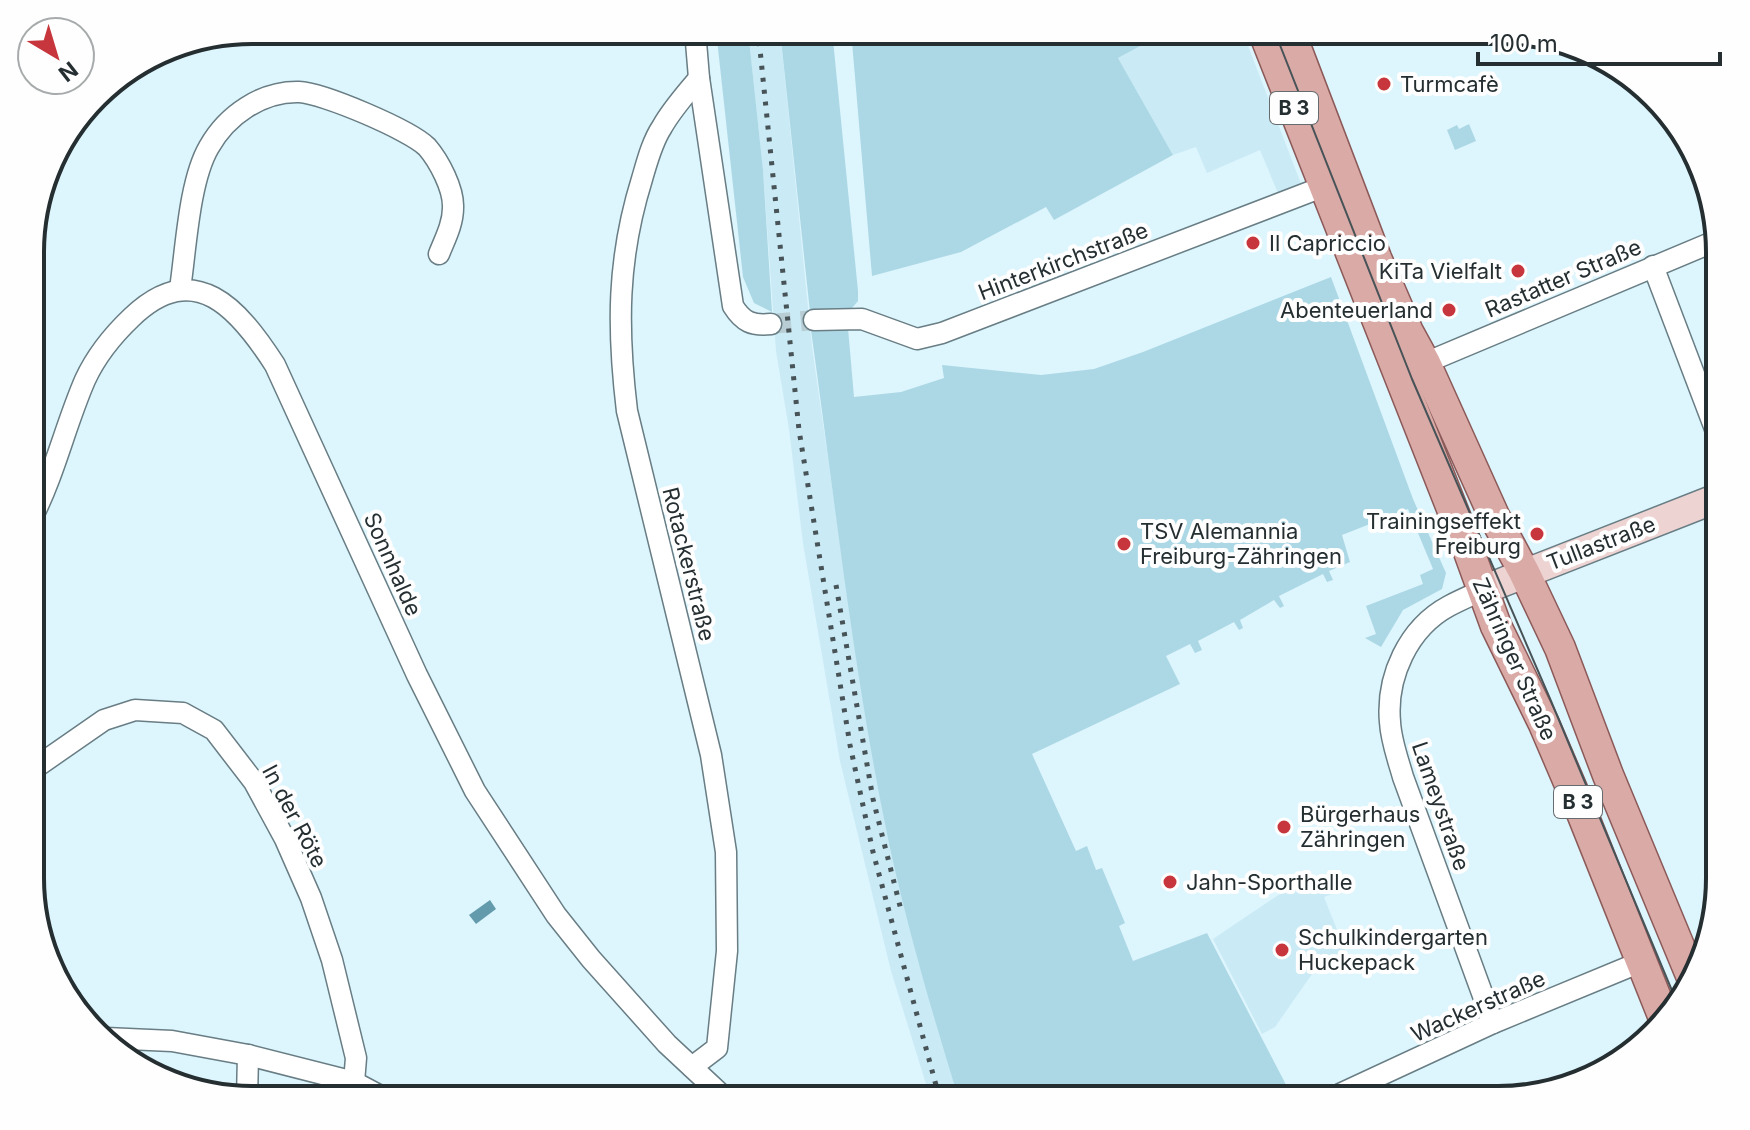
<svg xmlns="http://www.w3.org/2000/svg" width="1750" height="1130" viewBox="0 0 1750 1130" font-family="Inter,sans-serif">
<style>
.built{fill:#caeaf5}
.green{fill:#acd8e6}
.water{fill:#649bac}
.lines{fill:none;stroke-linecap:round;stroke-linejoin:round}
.street-tunnel{stroke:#b8cdd4;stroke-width:20;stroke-dasharray:20 10;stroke-linecap:butt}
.street-casing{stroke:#687d84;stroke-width:23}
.secondary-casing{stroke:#687d84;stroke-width:31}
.primary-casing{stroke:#8b5a58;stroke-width:33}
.street{stroke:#fff;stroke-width:20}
.secondary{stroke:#edd4d3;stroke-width:28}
.primary{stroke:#daaaa7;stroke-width:30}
.tram{stroke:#475357;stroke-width:2}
.rail{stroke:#475357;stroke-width:5;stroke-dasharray:4 8;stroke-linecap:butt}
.poi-dot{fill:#c6363c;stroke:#fefefe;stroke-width:3}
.labels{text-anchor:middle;stroke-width:8;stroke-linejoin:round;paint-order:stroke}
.shield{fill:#fefefe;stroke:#666c6e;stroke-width:2}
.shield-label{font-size:20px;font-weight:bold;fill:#252e31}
.poi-label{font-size:22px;fill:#252e31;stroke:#fefefe;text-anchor:start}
.street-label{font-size:22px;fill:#252e31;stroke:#fefefe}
.rim{fill:none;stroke:#252e31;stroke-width:4}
</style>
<rect width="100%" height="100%" fill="#ddf5fd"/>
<g class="built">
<polygon points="748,30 780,30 812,347 857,661 885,824 914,941 959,1100 931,1100 891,971 840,761 803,543 789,429 776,351 763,170"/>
<polygon points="1170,30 1242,30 1308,202 1285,210 1260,150 1207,173 1196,147 1173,155 1118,58"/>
<polygon points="1330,875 1337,892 1324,897 1349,960 1312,974 1275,1027 1262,1034 1213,939 1280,894"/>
</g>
<g class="green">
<polygon points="716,30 748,30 763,170 772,312 754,303 743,277"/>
<polygon points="780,30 832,30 858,291 858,301 852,308 810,312"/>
<polygon points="851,30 1170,30 1118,58 1173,155 1054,220 1046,207 961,252 872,276"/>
<polygon points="1469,124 1476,141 1455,150 1447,130 1457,125 1459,129"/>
<path d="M1331,277L1413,499L1446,573L1442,589L1403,610L1381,647L1365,638L1376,634L1366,606L1423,584L1420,575L1433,569L1408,509L1342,535L1350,562L1329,571L1333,580L1327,582L1323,574L1279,596L1284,606L1280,608L1274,600L1240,620L1243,628L1239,630L1234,622L1198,641L1202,650L1195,653L1190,644L1166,656L1180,684L1032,754L1076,851L1087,846L1096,870L1102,868L1125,923L1119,926L1133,961L1207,933L1294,1100H959C931,1009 904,917 885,824C852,661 834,494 811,330L848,328L854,397L901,392L944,378L942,365L1041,375L1094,369L1143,352Z"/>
</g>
<polygon class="water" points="490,900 496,909 476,924 469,915"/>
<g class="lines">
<polyline class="street-tunnel" points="771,324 814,320"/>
<g class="street-casing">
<g id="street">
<path d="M695,30L699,78L733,306C743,322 752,326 771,324"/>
<polyline points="1653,266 1720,442"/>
<path d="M180,289C186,249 189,181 209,147C227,115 262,91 299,92C323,93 410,130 427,147C439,161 454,189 453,208C453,224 445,239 439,254"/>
<polyline points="814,320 862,319 917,339 942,333 1325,186"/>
<polyline points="1425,363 1720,239"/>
<path d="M32,518C55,473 65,426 85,380C96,356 113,335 132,317C195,257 239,309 275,365L417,675L475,791L556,915L591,959L667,1044L727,1100"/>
<path d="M1483,590C1472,595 1460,600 1449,606C1408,628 1386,677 1390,722C1391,741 1398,759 1403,777L1493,1023"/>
<polyline points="32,770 104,720 135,710 183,713 214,730 254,782 285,839 311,898 332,960 356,1058 354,1082"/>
<polyline points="106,1038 172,1041 248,1055 354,1082 388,1100"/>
<path d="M692,1067L717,1048L727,951L726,852L711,755L627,411C617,328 617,259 642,179C647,162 652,142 662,127C672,109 686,94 699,78"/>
<polyline points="247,1099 248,1055"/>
<polyline points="1337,1100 1340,1094 1493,1023 1643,961"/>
</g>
</g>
<g class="secondary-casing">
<polyline id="secondary" points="1483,590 1720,497"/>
</g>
<g class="primary-casing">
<g id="primary">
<polyline points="1263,30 1468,549 1496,626 1544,724 1580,808 1664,1018"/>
<polyline points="1289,30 1376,258 1408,332 1425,363 1494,516 1524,572 1560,648 1608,775 1691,975"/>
</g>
</g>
<use href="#street" class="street"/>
<use href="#secondary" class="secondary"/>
<use href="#primary" class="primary"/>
<polyline class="tram" points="1274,30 1412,379 1551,701 1678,1005"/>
<g class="rail">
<polyline points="758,30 799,430 850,745 873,852 940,1100"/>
<polyline points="836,585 873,799 902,914"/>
</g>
</g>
<g class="poi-dot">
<circle cx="1384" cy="84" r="8"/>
<circle cx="1253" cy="243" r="8"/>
<circle cx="1518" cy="271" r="8"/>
<circle cx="1449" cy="310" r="8"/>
<circle cx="1537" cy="534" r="8"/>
<circle cx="1124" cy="544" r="8"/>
<circle cx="1284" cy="827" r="8"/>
<circle cx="1170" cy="882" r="8"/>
<circle cx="1282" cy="950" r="8"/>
</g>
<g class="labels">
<g class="shield">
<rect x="1270" y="92" width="48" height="32" rx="6"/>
<rect x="1554" y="786" width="48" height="32" rx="6"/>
</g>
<g class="shield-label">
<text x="1294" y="115">B 3</text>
<text x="1578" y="809">B 3</text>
</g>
<g class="poi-label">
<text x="1400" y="92">Turmcafè</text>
<text x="1269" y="251">Il Capriccio</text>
<text x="1502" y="279" text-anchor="end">KiTa Vielfalt</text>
<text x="1433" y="318" text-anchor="end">Abenteuerland</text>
<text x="1521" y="529" text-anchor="end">Trainingseffekt<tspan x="1521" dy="25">Freiburg</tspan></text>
<text x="1140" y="539">TSV Alemannia<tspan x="1140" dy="25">Freiburg-Zähringen</tspan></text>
<text x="1300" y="822">Bürgerhaus<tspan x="1300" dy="25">Zähringen</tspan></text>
<text x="1186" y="890">Jahn-Sporthalle</text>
<text x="1298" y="945">Schulkindergarten<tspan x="1298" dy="25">Huckepack</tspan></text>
</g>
<g class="street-label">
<text transform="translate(1063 261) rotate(-21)" y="8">Hinterkirchstraße</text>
<text transform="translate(1563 278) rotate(-23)" y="8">Rastatter Straße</text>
<text transform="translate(1601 543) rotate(-21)" y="8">Tullastraße</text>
<text transform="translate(393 564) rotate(66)" y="8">Sonnhalde</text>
<text transform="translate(689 564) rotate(76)" y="8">Rotackerstraße</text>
<text transform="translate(1515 659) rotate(66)" y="8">Zähringer Straße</text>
<text transform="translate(1441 806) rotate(71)" y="8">Lameystraße</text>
<text transform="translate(295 816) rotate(62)" y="8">In der Röte</text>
<text transform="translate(1478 1006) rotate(-24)" y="8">Wackerstraße</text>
</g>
</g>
<path d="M0 0H1750V1130H0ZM252 44H1498A208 208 0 0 1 1706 252V878A208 208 0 0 1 1498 1086H252A208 208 0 0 1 44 878V252A208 208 0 0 1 252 44Z" fill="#fefefe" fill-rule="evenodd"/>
<path class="rim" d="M252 44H1498A208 208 0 0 1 1706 252V878A208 208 0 0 1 1498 1086H252A208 208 0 0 1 44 878V252A208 208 0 0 1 252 44Z"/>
<g transform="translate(56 56) rotate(142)"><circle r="38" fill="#fefefe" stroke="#a7abac" stroke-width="2"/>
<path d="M0-6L14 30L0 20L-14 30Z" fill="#c6363c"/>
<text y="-12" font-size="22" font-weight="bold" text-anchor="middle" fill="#252e31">N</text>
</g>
<path d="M1478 52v12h242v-12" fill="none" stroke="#252e31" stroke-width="4"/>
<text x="1490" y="52" font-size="24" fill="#252e31" stroke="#fefefe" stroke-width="6" paint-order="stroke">100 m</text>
</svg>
